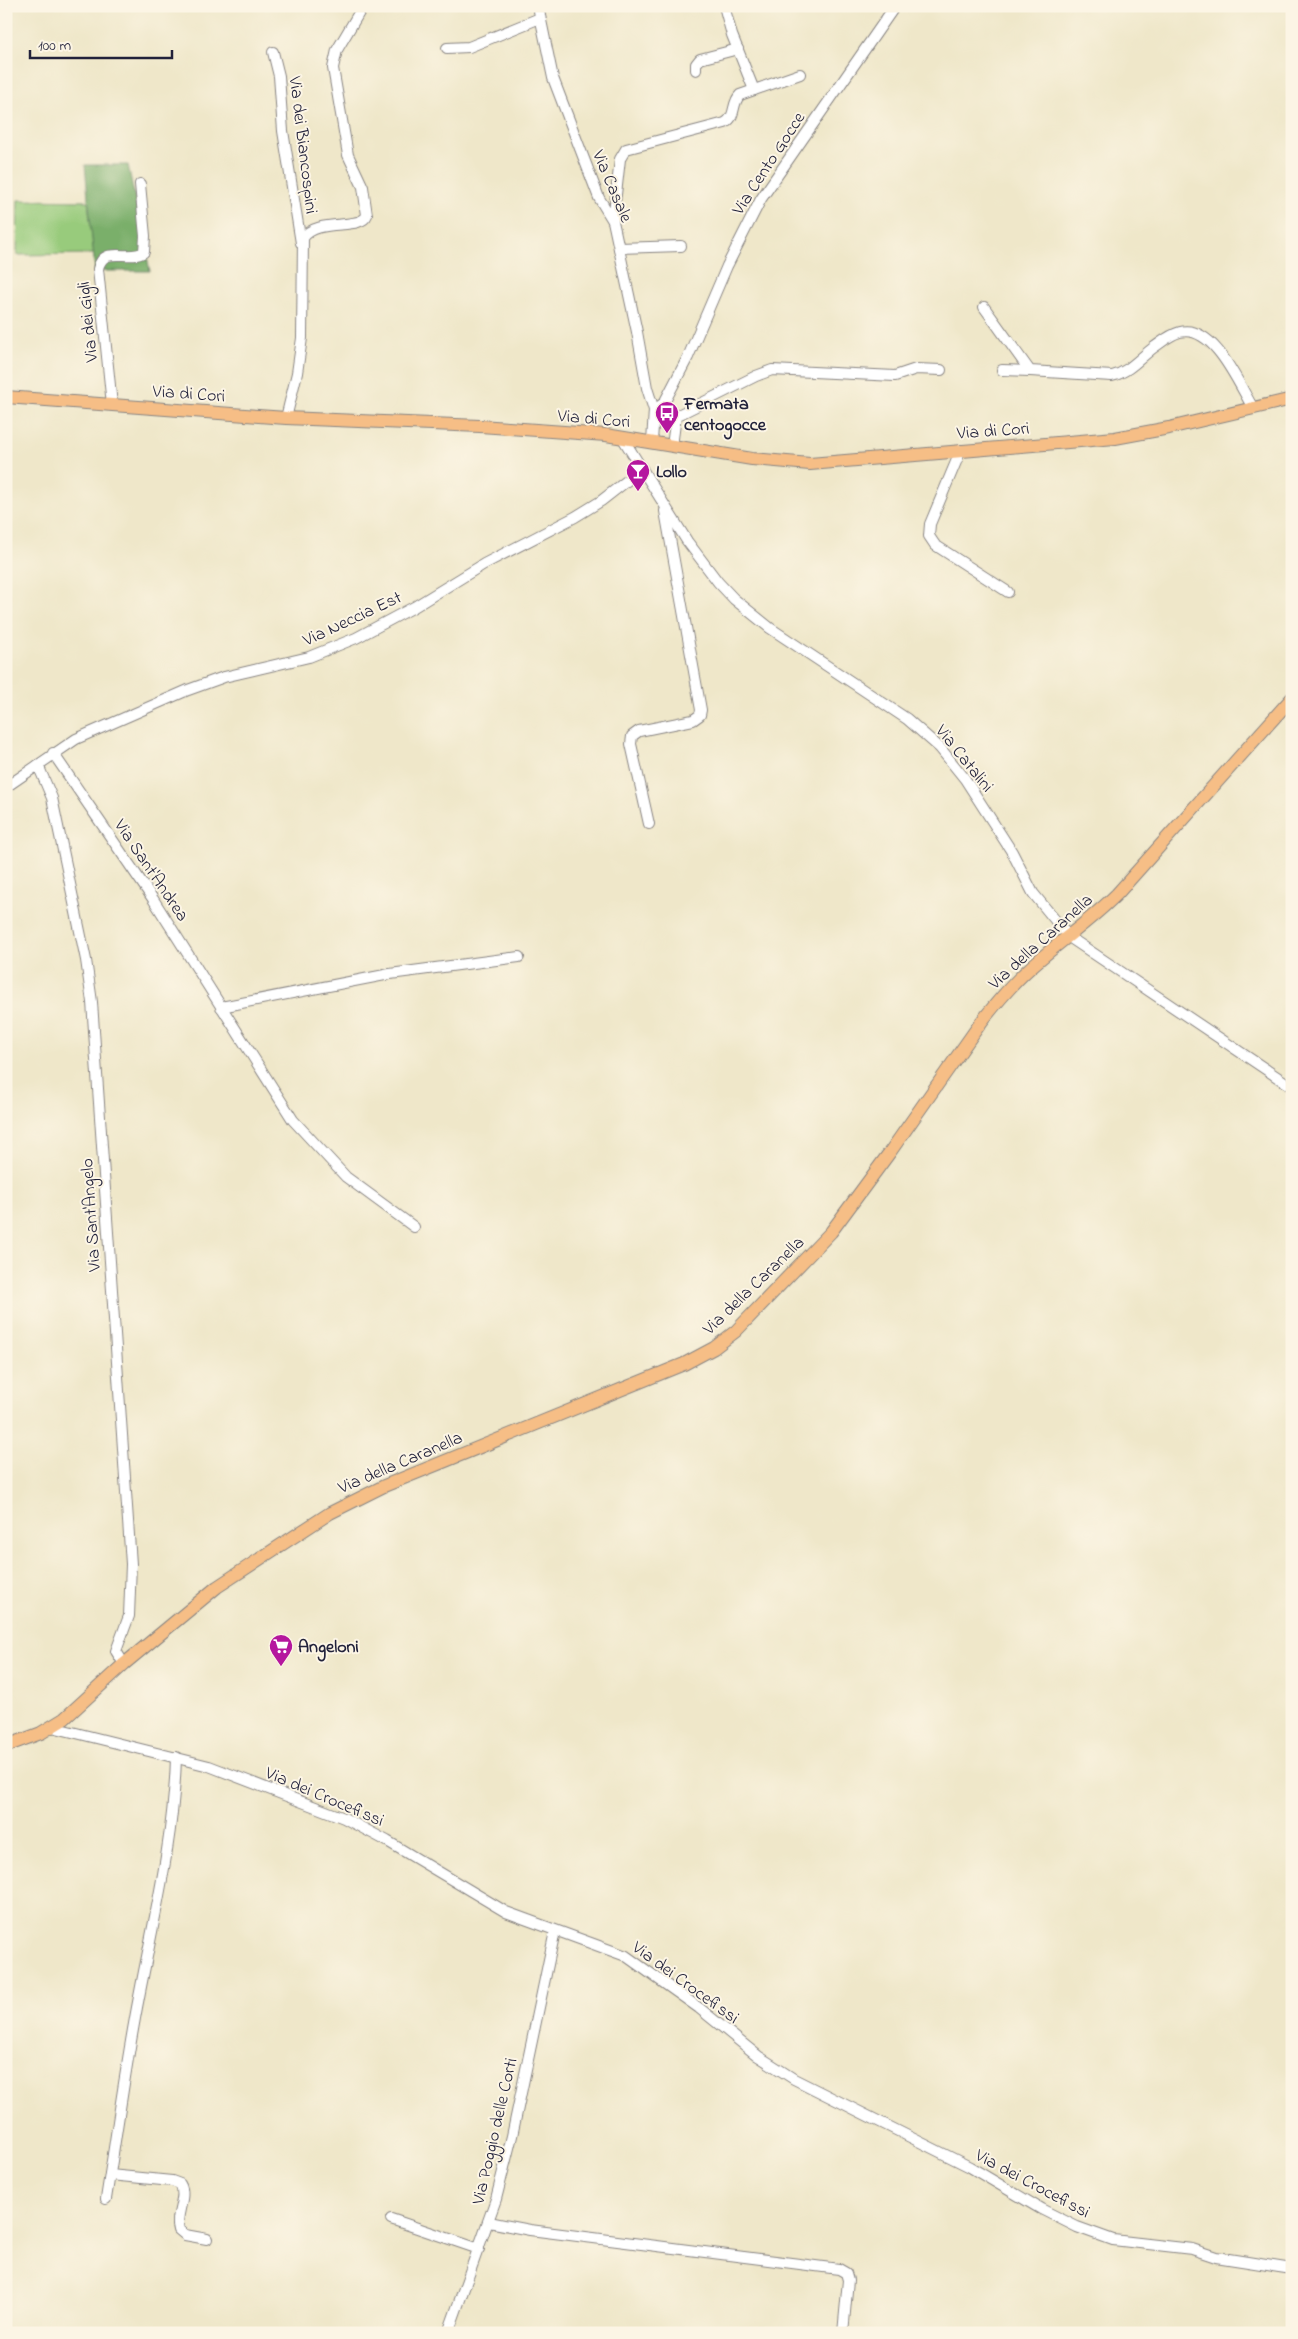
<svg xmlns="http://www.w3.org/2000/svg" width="1298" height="2339" viewBox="0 0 1298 2339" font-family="'Indie Flower',sans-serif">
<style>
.green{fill:#98cb7b;stroke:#5d765b}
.forest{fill:#7aaf6b;stroke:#4e6853}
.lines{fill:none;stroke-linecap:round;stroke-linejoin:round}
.minor-casing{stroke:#888482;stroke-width:12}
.major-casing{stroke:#888482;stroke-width:14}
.minor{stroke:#fff;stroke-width:10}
.major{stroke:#f6be86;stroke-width:12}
.labels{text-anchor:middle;stroke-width:4;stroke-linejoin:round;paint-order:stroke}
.street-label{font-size:18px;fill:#22223b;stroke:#fcf5e5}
.poi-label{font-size:18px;font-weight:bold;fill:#22223b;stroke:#fcf5e5;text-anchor:start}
</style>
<rect width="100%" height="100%" fill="#fcf5e5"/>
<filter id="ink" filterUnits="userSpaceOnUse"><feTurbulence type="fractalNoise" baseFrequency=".02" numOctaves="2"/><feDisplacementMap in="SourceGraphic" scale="10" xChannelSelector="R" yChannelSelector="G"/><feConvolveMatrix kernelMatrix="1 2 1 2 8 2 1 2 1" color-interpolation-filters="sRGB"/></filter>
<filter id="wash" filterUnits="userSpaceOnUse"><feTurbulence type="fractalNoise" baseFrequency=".0096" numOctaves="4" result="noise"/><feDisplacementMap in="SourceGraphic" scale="20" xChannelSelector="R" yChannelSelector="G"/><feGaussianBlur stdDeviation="1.12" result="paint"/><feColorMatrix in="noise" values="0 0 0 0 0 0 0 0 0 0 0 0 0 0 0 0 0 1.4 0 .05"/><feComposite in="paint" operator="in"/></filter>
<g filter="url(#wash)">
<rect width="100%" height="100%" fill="#efe7c9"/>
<polygon class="green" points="18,200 88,201 94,254 17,255"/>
<polygon class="forest" points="85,165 128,165 150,271 95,271"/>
</g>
<g filter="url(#ink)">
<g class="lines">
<g class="minor-casing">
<g id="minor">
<polyline points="538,6 553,78 599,198 613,221 637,332 647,388 654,410"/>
<polyline points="724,6 732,35 754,90"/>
<polyline points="447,48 469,47 540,18"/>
<polyline points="273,52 279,76 283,131 301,243"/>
<polyline points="696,70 696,64 700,59 738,49"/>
<path d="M613,221L620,159L626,149L725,123C737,116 731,104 740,95L800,74"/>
<polyline points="619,248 681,246"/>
<path d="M984,307L1030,371L1112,376C1129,372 1140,358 1153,348C1162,342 1169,335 1180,332C1214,324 1239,385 1253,408"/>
<polyline points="1002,370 1030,371"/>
<polyline points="664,403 688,357 727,266 761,199 895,6"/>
<path d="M112,405L98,269C103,244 129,262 144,252L145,236L140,184"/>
<polyline points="676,416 756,376 772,370 895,376 916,369 941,370"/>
<path d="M286,418L297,373L302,338L303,238C317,217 361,231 367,215L363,187L348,155L333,68L337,50L363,6"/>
<polyline points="622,437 687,541 718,582 734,599 770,628 907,719 940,748 965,779 1012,852 1033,893 1069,937 1292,1087"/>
<polyline points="652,442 654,410 664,403 676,416 672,446"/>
<polyline points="961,450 930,524 929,536 935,545 1008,592"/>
<polyline points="53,753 153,899 293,1120 346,1177 414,1227"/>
<polyline points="38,765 52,798 86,960 92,1002 131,1564 129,1616 116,1651 124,1664"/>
<polyline points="6,787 76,739 188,690 224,677 309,657 356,638 414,607 484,564 575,517 601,501 642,469"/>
<polyline points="649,824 631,744 632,736 639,731 693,720 700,715 701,710 665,511"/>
<polyline points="221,1007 390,974 519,957"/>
<polyline points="52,1727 209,1766 344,1818 387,1841 506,1912 626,1956 699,2008 758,2056 794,2079 970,2167 1041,2209 1077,2227 1113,2240 1192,2249 1216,2257 1292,2269"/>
<path d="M110,2175L172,2181L180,2184C188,2197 174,2215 179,2230L185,2235L207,2239"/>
<path d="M106,2199C117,2131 126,2063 139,1997C154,1918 174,1838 176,1757"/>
<polyline points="391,2219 479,2249"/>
<polyline points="489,2222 530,2230 839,2269 846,2273 848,2280 843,2333"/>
<polyline points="448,2333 496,2199 512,2136 555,1931"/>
</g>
</g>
<g class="major-casing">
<g id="major">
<polyline points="6,397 286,418 480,426 606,435 752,459 810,464 1115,438 1169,428 1292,399"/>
<path d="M6,1746L41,1733L64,1719L124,1664L217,1587L330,1513L384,1486L684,1364L714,1348L736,1331L831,1232L890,1152L982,1021C997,1002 1013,983 1031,967C1059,942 1090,921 1117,894L1292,698"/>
</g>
</g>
<use href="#minor" class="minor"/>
<use href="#major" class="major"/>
</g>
</g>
<defs>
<g id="bus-pin" transform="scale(1.25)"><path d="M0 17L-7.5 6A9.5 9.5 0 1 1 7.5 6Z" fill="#b5179e" stroke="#fcf5e5"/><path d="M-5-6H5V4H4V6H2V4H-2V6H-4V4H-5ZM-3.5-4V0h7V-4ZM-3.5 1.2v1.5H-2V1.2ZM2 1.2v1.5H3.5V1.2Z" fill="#fff"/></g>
<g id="bar-pin" transform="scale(1.25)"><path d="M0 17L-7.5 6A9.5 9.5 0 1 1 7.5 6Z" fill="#b5179e" stroke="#fcf5e5"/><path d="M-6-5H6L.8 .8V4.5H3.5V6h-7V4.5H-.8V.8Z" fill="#fff"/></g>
<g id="supermarket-pin" transform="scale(1.25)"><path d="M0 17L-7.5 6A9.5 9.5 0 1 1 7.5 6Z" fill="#b5179e" stroke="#fcf5e5"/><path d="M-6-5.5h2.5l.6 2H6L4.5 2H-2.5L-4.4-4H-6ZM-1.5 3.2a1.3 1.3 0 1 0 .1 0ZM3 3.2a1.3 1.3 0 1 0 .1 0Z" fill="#fff"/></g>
</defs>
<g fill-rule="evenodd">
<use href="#bus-pin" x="667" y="413"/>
<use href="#bar-pin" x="638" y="471"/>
<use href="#supermarket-pin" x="281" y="1646"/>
</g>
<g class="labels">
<g class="street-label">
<text transform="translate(304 145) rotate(83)" y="6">Via dei Biancospini</text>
<text transform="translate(768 163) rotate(-57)" y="6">Via Cento Gocce</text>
<text transform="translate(613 186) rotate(67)" y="6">Via Casale</text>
<text transform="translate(87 322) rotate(-96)" y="6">Via dei Gigli</text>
<text transform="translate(189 393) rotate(4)" y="6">Via di Cori</text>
<text transform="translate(594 418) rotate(5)" y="6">Via di Cori</text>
<text transform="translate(993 430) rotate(-4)" y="6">Via di Cori</text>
<text transform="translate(352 618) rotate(-25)" y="6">Via Neccia Est</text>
<text transform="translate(965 758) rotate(51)" y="6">Via Catalini</text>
<text transform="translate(152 870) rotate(56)" y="6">Via Sant'Andrea</text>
<text transform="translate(1040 941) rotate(-42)" y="6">Via della Caranella</text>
<text transform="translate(90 1215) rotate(-94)" y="6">Via Sant'Angelo</text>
<text transform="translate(753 1285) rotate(-44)" y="6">Via della Caranella</text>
<text transform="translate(400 1462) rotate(-23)" y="6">Via della Caranella</text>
<text transform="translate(325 1796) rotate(23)" y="6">Via dei Crocefissi</text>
<text transform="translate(686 1982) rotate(36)" y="6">Via dei Crocefissi</text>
<text transform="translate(494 2131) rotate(-77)" y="6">Via Poggio delle Corti</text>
<text transform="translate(1033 2183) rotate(28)" y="6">Via dei Crocefissi</text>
</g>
<g class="poi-label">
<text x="684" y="409">Fermata<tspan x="684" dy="21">centogocce</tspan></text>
<text x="656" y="477">Lollo</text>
<text x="298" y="1652">Angeloni</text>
</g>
</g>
<rect width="1298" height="2339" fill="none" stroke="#fcf5e5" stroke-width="25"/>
<path d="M30 50v8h142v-8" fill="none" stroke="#22223b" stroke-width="2.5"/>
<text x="38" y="50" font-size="15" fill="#22223b" stroke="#fcf5e5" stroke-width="4" paint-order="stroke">100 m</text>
</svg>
